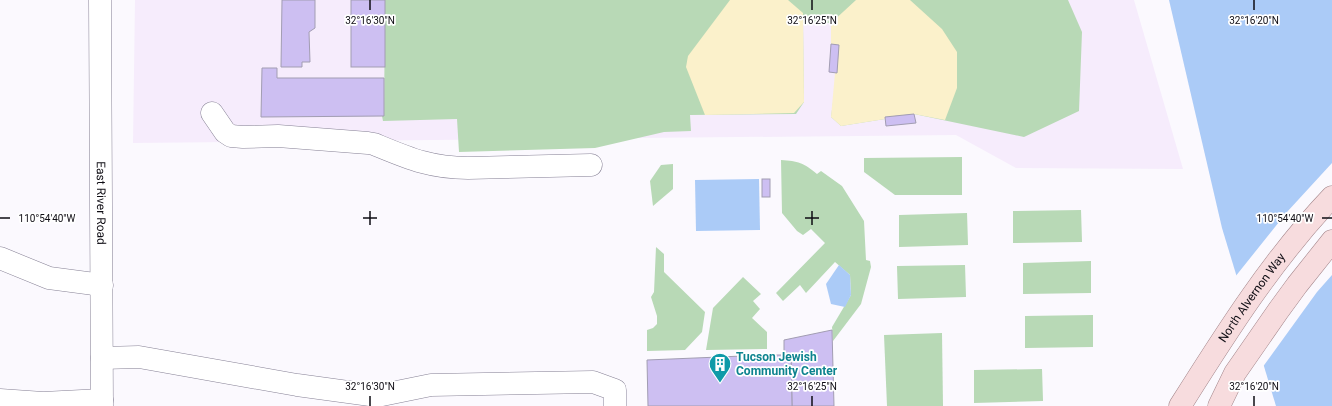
<svg xmlns="http://www.w3.org/2000/svg" width="1332" height="406" viewBox="0 0 1332 406" font-family="Roboto,sans-serif">
<style>
.education{fill:#f6ecfc}
.green{fill:#b8d9b6}
.sand{fill:#fbf1cb}
.water{fill:#abcbf7}
.pier{fill:#fbf9fe}
.building{fill:#cdbff2;stroke:#a29db2}
.lines{fill:none;stroke-linecap:round;stroke-linejoin:round}
.minor-casing{stroke:#868195;stroke-width:23}
.major-casing{stroke:#a28489;stroke-width:23}
.minor{stroke:#fff;stroke-width:22}
.major{stroke:#f7dcde;stroke-width:22}
.ticks{fill:none;stroke:#0e0c13;stroke-width:1.5}
.labels{text-anchor:middle;stroke-width:3.5;stroke-linejoin:round;paint-order:stroke}
.street-label{font-size:12px;fill:#0e0c13;stroke:#fff}
.culture-label{font-size:12px;font-weight:bold;fill:#0d838f;stroke:#fff;text-anchor:start}
.ticks-label{font-size:10px;text-anchor:middle;fill:#0e0c13;stroke:#fff;stroke-width:3.5;stroke-linejoin:round;paint-order:stroke}
</style>
<rect width="100%" height="100%" fill="#fbf9fe"/>
<polygon class="education" points="135,0 1134,0 1183,169 1016,168 956,135 133,143"/>
<g class="green">
<polygon points="385,0 1068,0 1082,32 1079,111 1024,137 914,114 885,117 885,119 841,126 831,117 837,73 838,45 831,44 831,23 803,23 804,102 796,114 690,115 691,131 664,132 595,148 459,152 457,119 383,121 382,116 384,116"/>
<polygon points="962,157 962,195 895,195 864,172 864,158"/>
<path d="M781,160C798,161 804,163 817,174L821,171L842,186L864,221L866,260L870,261L871,267L861,304L833,341L832,327L851,295L850,275L835,262L806,293L800,285L783,301L776,293L825,243L811,229L803,235L797,231L782,213Z"/>
<polygon points="673,164 673,189 653,206 650,181 661,165"/>
<polygon points="1081,210 1082,242 1013,243 1013,211"/>
<polygon points="967,213 968,245 899,247 899,215"/>
<polygon points="656,247 664,254 664,272 705,312 702,332 685,350 647,351 647,330 653,328 657,324 657,316 651,297 654,292"/>
<polygon points="1091,261 1091,293 1023,294 1023,263"/>
<polygon points="965,265 966,297 898,299 897,266"/>
<polygon points="743,277 761,294 753,301 760,309 752,318 767,332 767,349 706,350 713,308"/>
<polygon points="1093,315 1093,347 1025,348 1025,316"/>
<polygon points="942,333 943,406 887,406 884,335"/>
<polygon points="1042,369 1043,401 974,403 974,370"/>
</g>
<g class="sand">
<polygon points="730,0 788,0 803,13 804,102 794,113 705,115 686,67 688,56"/>
<polygon points="856,0 910,0 942,29 957,52 957,88 945,120 914,114 885,117 885,119 841,126 831,117 835,73 837,73 838,45 831,44 831,23"/>
</g>
<g class="water">
<polygon points="1169,0 1332,0 1332,406 1276,406 1222,228"/>
<polygon points="759,179 760,230 696,231 695,180"/>
<polygon points="839,265 850,275 851,295 845,307 831,304 826,284"/>
</g>
<polygon class="pier" points="1332,163 1332,275 1317,292 1262,368 1235,277 1287,212"/>
<g class="building">
<polygon points="282,0 315,0 315,28 309,32 310,62 302,62 302,67 281,67"/>
<rect x="351" y="0" width="34" height="67"/>
<polygon points="831,44 839,45 837,73 829,72"/>
<polygon points="262,68 277,68 277,78 384,78 384,116 261,117"/>
<polygon points="914,114 916,123 886,126 885,117"/>
<rect x="762" y="179" width="8" height="18"/>
<polygon points="832,330 834,406 792,406 791,355 784,355 784,340"/>
<polygon points="767,355 791,355 792,406 648,406 647,360"/>
</g>
<g class="lines">
<g class="minor-casing">
<g id="minor">
<path id="s1" d="M100,0L102,406"/>
<path d="M212,113L225,132L231,136L243,137L278,136L368,143L374,144C408,158 430,168 468,168L591,165"/>
<polyline points="0,258 49,278 102,285"/>
<polyline points="102,358 139,357 297,385 377,396 431,385 593,382 615,390 615,406"/>
<polyline points="0,400 43,403 102,400"/>
</g>
</g>
<g class="major-casing">
<g id="major">
<path id="s2" d="M1180,406C1226,333 1272,260 1332,197"/>
<polyline points="1219,406 1235,373 1278,311 1297,285 1332,241"/>
</g>
</g>
<use href="#minor" class="minor"/>
<use href="#major" class="major"/>
</g>
<path class="ticks" d="M370,0V10M812,0V10M1254,0V10M370,211V225M812,211V225M0,218H10M363,218H377M805,218H819M1322,218H1332M370,396V406M812,396V406M1254,396V406"/>
<defs>
<g id="building-pin" transform="scale(1.15)"><path d="M0 17L-7.5 6A9.5 9.5 0 1 1 7.5 6Z" fill="#0f9aa8" stroke="#fff"/><path d="M-4-6H4V6H1V3H-1V6H-4ZM-2.5-4.3h1.7v1.8h-1.7ZM.8-4.3h1.7v1.8H.8ZM-2.5-1h1.7V.8h-1.7ZM.8-1h1.7V.8H.8Z" fill="#fff"/></g>
</defs>
<g fill-rule="evenodd">
<use href="#building-pin" x="720" y="364"/>
</g>
<g class="labels">
<g class="street-label">
<text dy="4" stroke="none"><textPath href="#s1" startOffset="203">East River Road</textPath></text>
<text dy="4" stroke="none"><textPath href="#s2" startOffset="130">North Alvernon Way</textPath></text>
</g>
<g class="culture-label">
<text x="736" y="361">Tucson Jewish<tspan x="736" dy="14">Community Center</tspan></text>
</g>
</g>
<g class="ticks-label">
<text x="370" y="24">32°16'30"N</text>
<text x="812" y="24">32°16'25"N</text>
<text x="1254" y="24">32°16'20"N</text>
<text x="1285" y="222">110°54'40"W</text>
<text x="47" y="222">110°54'40"W</text>
<text x="370" y="390">32°16'30"N</text>
<text x="812" y="390">32°16'25"N</text>
<text x="1254" y="390">32°16'20"N</text>
</g>
</svg>
